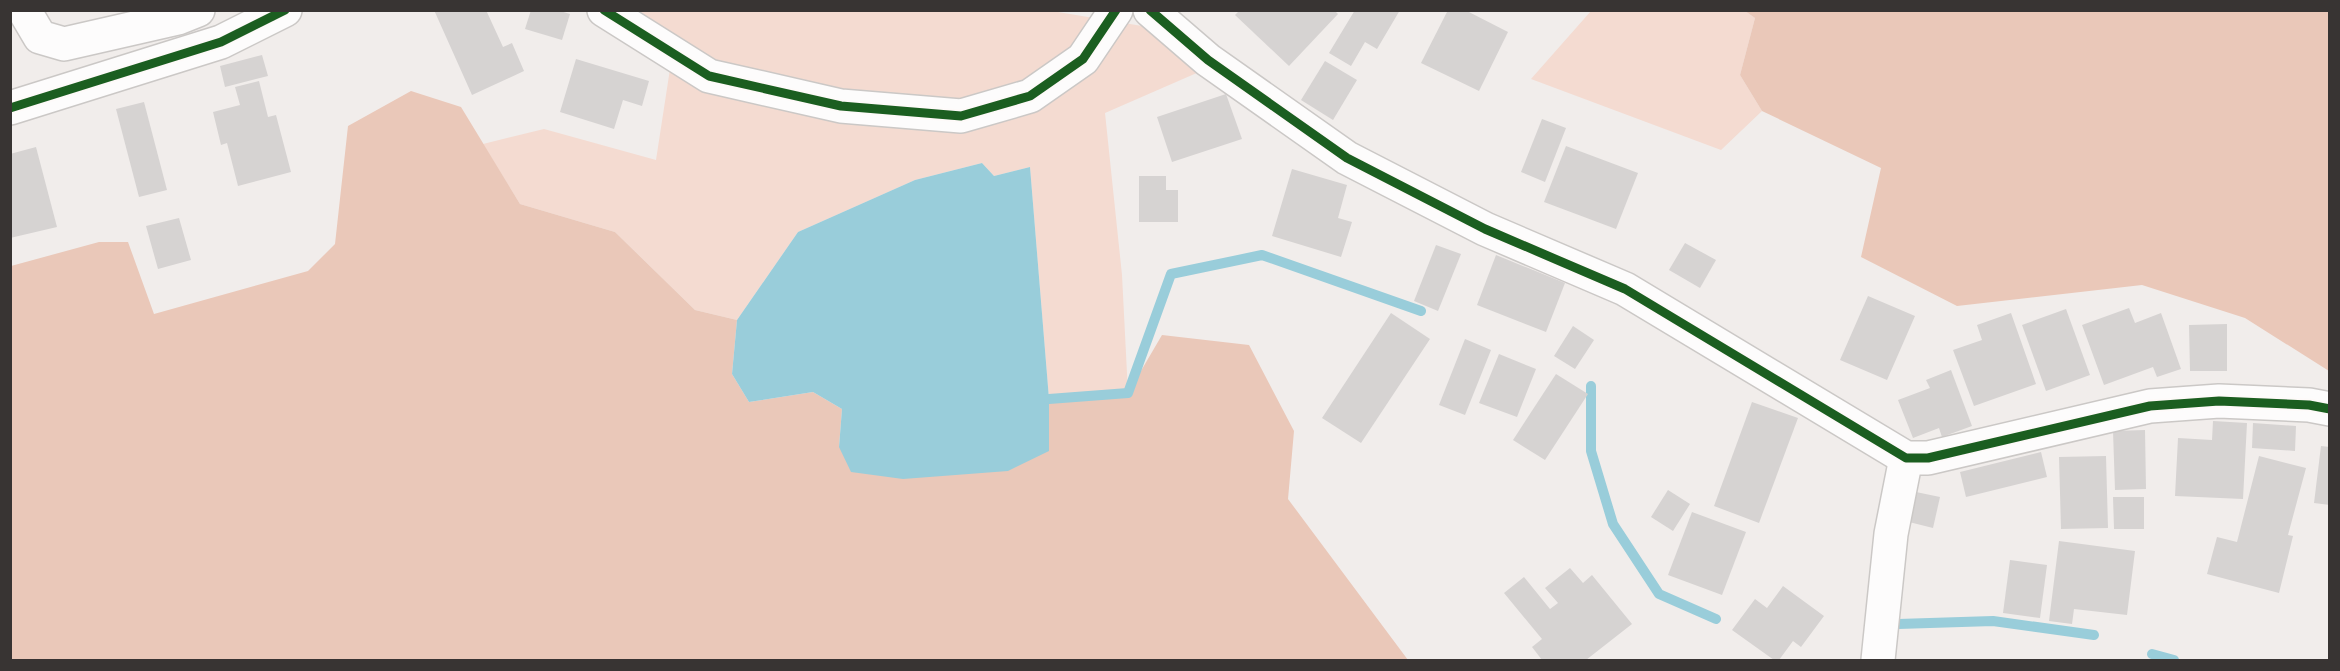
<svg xmlns="http://www.w3.org/2000/svg" width="2340" height="671" viewBox="0 0 2340 671" font-family="Karla,sans-serif">
<style>
.green{fill:#f4dbd1}
.forest{fill:#eac8b9}
.water{fill:#99cdda}
.lines{fill:none;stroke-linecap:round;stroke-linejoin:round}
.stream{stroke:#99cdda;stroke-width:10}
.building{fill:#d6d3d2}
.minor-casing{stroke:#cbc8c6;stroke-width:36}
.minor{stroke:#fdfcfc;stroke-width:33}
.cycleway-casing{stroke:#fefaf9;stroke-width:13}
.cycleway{stroke:#1b5e20;stroke-width:9}
</style>
<rect width="100%" height="100%" fill="#f1edeb"/>
<g class="green">
<polygon points="630,11 1052,11 1142,26 1199,72 1105,113 1122,275 1128,393 1049,399 1030,167 994,176 982,163 915,180 798,232 737,320 695,310 615,232 520,204 483,144 544,129 656,160 674,43"/>
<polygon points="1591,11 1745,11 1755,18 1740,75 1762,111 1721,150 1531,79"/>
</g>
<g class="forest">
<polygon points="1745,11 2329,11 2329,371 2245,318 2142,285 1957,306 1861,257 1881,168 1762,111 1740,75 1755,18"/>
<polygon points="411,91 461,107 520,204 615,232 695,310 737,320 732,374 749,402 813,392 842,409 839,447 1049,451 1049,399 1128,393 1162,335 1249,345 1294,431 1288,499 1408,660 11,660 11,266 99,242 128,242 154,314 308,271 335,244 348,126"/>
</g>
<polygon class="water" points="982,163 994,176 1030,167 1049,399 1049,451 1008,471 903,479 851,472 839,447 842,409 813,392 749,402 732,374 737,320 798,232 915,180"/>
<g class="lines">
<g class="stream">
<polyline points="1591,386 1591,451 1613,524 1659,594 1716,619"/>
<polyline points="1049,399 1128,393 1171,274 1262,255 1421,311"/>
<polyline points="1898,624 1993,621 2094,635"/>
<polyline points="2152,654 2174,660"/>
</g>
</g>
<g class="building">
<polygon points="434,10 486,10 503,47 512,43 524,71 472,95"/>
<polygon points="531,10 557,10 570,14 562,40 525,29"/>
<polygon points="1240,10 1334,10 1338,14 1289,66 1235,15"/>
<polygon points="1355,10 1400,10 1377,49 1365,42 1351,66 1329,53"/>
<polygon points="1448,10 1465,10 1508,32 1479,91 1421,63"/>
<polygon points="262,55 268,76 225,87 220,66"/>
<polygon points="576,59 649,81 642,106 623,100 614,129 560,112"/>
<polygon points="1325,61 1357,80 1333,120 1301,100"/>
<polygon points="259,81 268,117 276,115 291,172 238,186 227,143 221,145 213,112 240,105 235,87"/>
<polygon points="1226,94 1242,139 1172,162 1157,117"/>
<polygon points="144,102 167,190 139,197 116,109"/>
<polygon points="1542,119 1566,128 1545,182 1521,172"/>
<polygon points="1566,146 1638,173 1616,229 1544,202"/>
<polygon points="36,147 57,227 10,238 10,154"/>
<polygon points="1292,169 1347,185 1338,218 1352,222 1341,257 1272,236"/>
<polygon points="1139,176 1166,176 1166,190 1178,190 1178,222 1139,222"/>
<polygon points="179,218 191,260 158,269 146,226"/>
<polygon points="1685,243 1716,260 1700,288 1669,270"/>
<polygon points="1436,245 1461,254 1438,311 1414,301"/>
<polygon points="1496,255 1565,283 1546,332 1477,305"/>
<polygon points="1868,296 1915,316 1887,380 1840,360"/>
<polygon points="2129,308 2135,323 2161,313 2181,369 2157,377 2153,367 2104,385 2082,325"/>
<polygon points="2066,309 2090,375 2046,391 2022,325"/>
<polygon points="1391,313 1430,339 1361,443 1322,418"/>
<polygon points="2011,313 2036,384 1974,406 1953,350 1982,340 1977,325"/>
<polygon points="2227,324 2227,371 2190,371 2189,325"/>
<polygon points="1573,326 1594,340 1575,369 1554,356"/>
<polygon points="1465,339 1491,350 1465,415 1439,405"/>
<polygon points="1499,354 1536,369 1517,417 1479,403"/>
<polygon points="1951,370 1972,426 1942,437 1939,428 1913,438 1898,400 1930,388 1926,380"/>
<polygon points="1556,374 1588,394 1545,460 1513,440"/>
<polygon points="1752,402 1798,418 1759,523 1714,506"/>
<polygon points="2213,421 2247,423 2243,499 2175,496 2178,438 2212,440"/>
<polygon points="2253,423 2296,426 2295,451 2252,448"/>
<polygon points="2145,430 2146,489 2115,490 2113,431"/>
<polygon points="2321,446 2330,447 2330,505 2314,503"/>
<polygon points="2041,452 2047,477 1966,497 1960,472"/>
<polygon points="2106,456 2108,528 2061,529 2059,457"/>
<polygon points="2259,456 2306,468 2288,535 2293,536 2279,593 2207,574 2217,537 2237,542"/>
<polygon points="1668,490 1690,504 1673,531 1651,517"/>
<polygon points="1916,492 1940,497 1933,528 1909,522"/>
<polygon points="2113,497 2144,497 2144,529 2114,529"/>
<polygon points="1692,512 1746,532 1722,595 1668,575"/>
<polygon points="2059,541 2135,551 2127,615 2074,609 2072,624 2049,621"/>
<polygon points="2010,560 2047,565 2040,618 2003,613"/>
<polygon points="1570,568 1583,583 1592,575 1632,624 1586,660 1542,660 1532,647 1542,639 1504,593 1524,577 1550,609 1558,603 1545,588"/>
<polygon points="1783,586 1824,616 1801,647 1793,641 1779,660 1774,660 1732,630 1755,599 1767,608"/>
</g>
<g class="lines">
<g class="minor-casing">
<g id="minor">
<polyline points="24,10 40,37 64,44 178,18 198,10"/>
<polyline points="604,10 709,76 841,106 961,116 1030,96 1083,59 1116,10"/>
<polyline points="1150,10 1208,60 1347,158 1485,229 1625,289 1906,458 1928,458 2150,406 2219,401 2309,405 2330,409"/>
<polyline points="10,108 221,42 285,10"/>
<polyline points="1878,660 1891,534 1906,458"/>
</g>
</g>
<use href="#minor" class="minor"/>
<g class="cycleway-casing">
<g id="cycleway">
<polyline points="604,10 709,76 841,106 961,116 1030,96 1083,59 1116,10"/>
<polyline points="1150,10 1208,60 1347,158 1485,229 1625,289 1906,458 1928,458 2150,406 2219,401 2309,405 2330,409"/>
<polyline points="10,108 221,42 285,10"/>
</g>
</g>
<use href="#cycleway" class="cycleway"/>
</g>
<rect width="2340" height="671" fill="none" stroke="#383433" stroke-width="24"/>
</svg>
